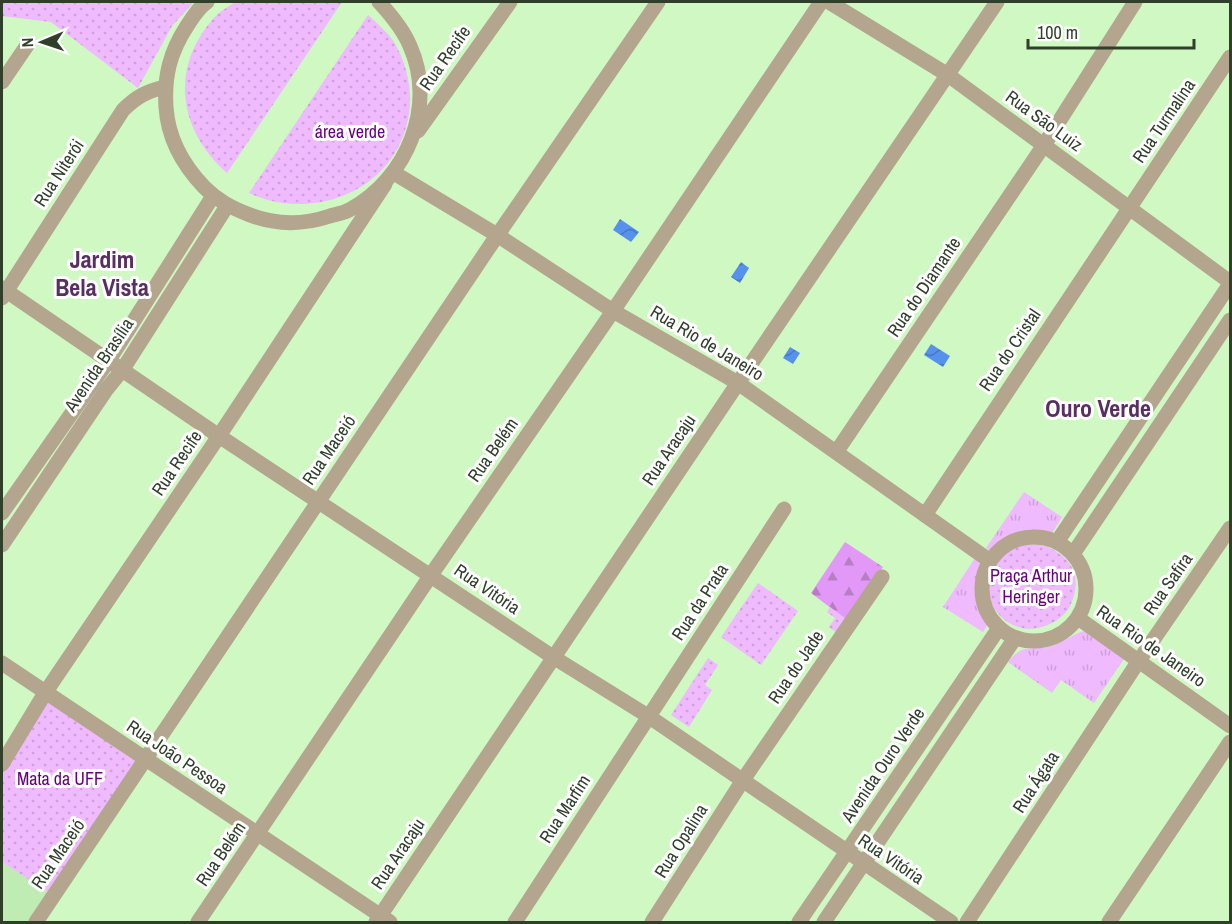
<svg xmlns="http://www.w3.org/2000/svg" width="1232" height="924" viewBox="0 0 1232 924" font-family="'Archivo Narrow',sans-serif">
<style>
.built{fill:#bfecb2}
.grass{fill:url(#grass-tufts)}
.forest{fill:url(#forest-firs)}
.park{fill:url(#park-dots)}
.water{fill:url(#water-waves)}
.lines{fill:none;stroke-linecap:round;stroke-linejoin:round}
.minor{stroke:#b4a58e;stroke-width:15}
.labels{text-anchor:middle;stroke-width:6;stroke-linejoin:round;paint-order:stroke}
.street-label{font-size:18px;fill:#2f3f2a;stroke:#fff}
.park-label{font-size:18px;fill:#66007b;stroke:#fff}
.district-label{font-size:24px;font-weight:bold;fill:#582e63;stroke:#fff}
</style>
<defs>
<pattern id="grass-tufts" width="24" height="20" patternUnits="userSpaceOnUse" patternTransform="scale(1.5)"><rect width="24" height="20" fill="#efbafe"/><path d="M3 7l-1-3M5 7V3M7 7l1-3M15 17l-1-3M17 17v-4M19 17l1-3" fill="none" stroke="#cda1da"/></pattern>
<pattern id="forest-firs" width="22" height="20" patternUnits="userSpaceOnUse" patternTransform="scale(1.5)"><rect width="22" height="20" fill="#e298f6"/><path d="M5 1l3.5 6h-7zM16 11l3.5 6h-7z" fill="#b87dc7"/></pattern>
<pattern id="park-dots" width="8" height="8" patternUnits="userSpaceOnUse" patternTransform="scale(1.5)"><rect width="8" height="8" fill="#efbafe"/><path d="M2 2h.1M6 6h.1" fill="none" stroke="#cda1da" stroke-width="1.8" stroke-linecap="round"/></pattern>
<pattern id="water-waves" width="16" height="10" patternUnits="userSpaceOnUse" patternTransform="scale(1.5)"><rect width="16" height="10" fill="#5691ed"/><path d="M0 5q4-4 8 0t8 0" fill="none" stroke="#4878c0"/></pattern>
</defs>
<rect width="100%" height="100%" fill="#cff8c3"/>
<polygon class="built" points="2,862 50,893 31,922 2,922"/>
<g class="grass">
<path d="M1024,492L1062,517L1051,535C1023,527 1010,533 990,551L986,548Z"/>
<polygon points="975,558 981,561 975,592 988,624 983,632 943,607"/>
<path d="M1084,631L1124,659L1094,703L1061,680L1052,693L1008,662C1026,639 1037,654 1057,644C1067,640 1073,634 1084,631Z"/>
</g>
<polygon class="forest" points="845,542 883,567 848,621 811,593"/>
<g class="park">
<polygon points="2,2 194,2 172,26 138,88 51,22 2,16"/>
<path d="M235,2H342L227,173C179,131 169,69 213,19C219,12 228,7 235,2Z"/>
<path d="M368,15C378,24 387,32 394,42C405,60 411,83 410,104C405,185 319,225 249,193Z"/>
<path d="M1020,542C1057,542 1089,567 1070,606C1066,614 1058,620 1050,624C997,649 955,567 1020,542Z"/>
<polygon points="758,583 798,611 761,665 721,637"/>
<polygon points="830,607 848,620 838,634 829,627 835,618 827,612"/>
<polygon points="708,658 718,665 705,685 712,690 689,727 671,715"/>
<polygon points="46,700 137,762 50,893 2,862 2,768"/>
</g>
<g class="water">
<polygon points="620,219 639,232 631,242 613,230"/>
<polygon points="741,262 749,268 740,283 731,277"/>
<polygon points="931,344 950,356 943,367 924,355"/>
<polygon points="790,347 800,353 793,364 783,358"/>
</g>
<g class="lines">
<g class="minor">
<path d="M207,2C198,8 193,17 187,26C170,52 164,76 166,107C168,138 183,165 204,187C218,201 232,208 250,215C276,225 303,225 330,216C337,214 345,213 351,209C407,178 437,106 410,46C403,29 391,15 379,2"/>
<polyline points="829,2 948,75 1230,282"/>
<polyline points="2,82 28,44"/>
<polyline points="418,131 510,2"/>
<polyline points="394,173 497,235 613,311 738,383 990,561"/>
<polyline points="2,288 219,436 553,657 648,716 951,922"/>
<path d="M2,298L123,110C136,97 147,91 165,87"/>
<polyline points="837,451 1044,145 1135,2"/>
<polyline points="2,513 109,360 213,196"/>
<polyline points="925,515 1230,57"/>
<circle cx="1034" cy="589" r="52"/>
<polyline points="1057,542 1230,284"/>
<polyline points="2,545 106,390 123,369 227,206"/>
<polyline points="1073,554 1230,320"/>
<polyline points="1078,618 1230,726"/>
<polyline points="2,663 390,922"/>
<polyline points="2,764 45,693 219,436 385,184"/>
<polyline points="36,922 490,246 658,2"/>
<polyline points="198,922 431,575 613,311 821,2"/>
<polyline points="376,922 738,383 997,2"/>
<polyline points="515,922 784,509"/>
<polyline points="652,922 743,780 882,577"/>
<polyline points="799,922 999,628"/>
<polyline points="824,922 1015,638"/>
<polyline points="967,922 1138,662 1230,528"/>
<polyline points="1109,922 1230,742"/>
</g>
</g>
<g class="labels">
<g class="street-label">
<text transform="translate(445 58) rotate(-55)" y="6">Rua Recife</text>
<text transform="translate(1044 121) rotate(36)" y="6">Rua São Luiz</text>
<text transform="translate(1164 121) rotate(-56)" y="6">Rua Turmalina</text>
<text transform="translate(59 173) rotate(-57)" y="6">Rua Niterói</text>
<text transform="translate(924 287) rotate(-56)" y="6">Rua do Diamante</text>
<text transform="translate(707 343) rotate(31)" y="6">Rua Rio de Janeiro</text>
<text transform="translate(1010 350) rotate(-56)" y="6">Rua do Cristal</text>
<text transform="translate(99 365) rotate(-56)" y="6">Avenida Brasília</text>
<text transform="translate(329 450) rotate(-56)" y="6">Rua Maceió</text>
<text transform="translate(493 450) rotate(-55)" y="6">Rua Belém</text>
<text transform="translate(669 450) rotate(-56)" y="6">Rua Aracaju</text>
<text transform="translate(177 463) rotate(-56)" y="6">Rua Recife</text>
<text transform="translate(1168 584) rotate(-55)" y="6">Rua Safira</text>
<text transform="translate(487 589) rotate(34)" y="6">Rua Vitória</text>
<text transform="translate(700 602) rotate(-57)" y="6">Rua da Prata</text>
<text transform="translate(1151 646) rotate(35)" y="6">Rua Rio de Janeiro</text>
<text transform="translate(796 667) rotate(-56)" y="6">Rua do Jade</text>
<text transform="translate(177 757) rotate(34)" y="6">Rua João Pessoa</text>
<text transform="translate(883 765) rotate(-56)" y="6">Avenida Ouro Verde</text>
<text transform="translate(1036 782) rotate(-57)" y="6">Rua Ágata</text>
<text transform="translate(565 809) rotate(-57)" y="6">Rua Marfim</text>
<text transform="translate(681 841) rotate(-58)" y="6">Rua Opalina</text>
<text transform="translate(58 854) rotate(-56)" y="6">Rua Maceió</text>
<text transform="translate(221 854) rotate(-56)" y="6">Rua Belém</text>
<text transform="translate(398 854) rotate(-56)" y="6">Rua Aracaju</text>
<text transform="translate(891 859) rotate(34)" y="6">Rua Vitória</text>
</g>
<g class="park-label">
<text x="350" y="138">área verde</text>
<text x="1031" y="582">Praça Arthur<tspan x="1031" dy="21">Heringer</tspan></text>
<text x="60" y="785">Mata da UFF</text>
</g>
<g class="district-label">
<text x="102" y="268">Jardim<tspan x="102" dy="28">Bela Vista</tspan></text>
<text x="1098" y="417">Ouro Verde</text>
</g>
</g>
<rect width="1232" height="924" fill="none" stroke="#2f3f2a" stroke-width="6"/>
<g transform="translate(42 42) rotate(268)" stroke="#ffffff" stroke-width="4.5" paint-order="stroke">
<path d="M0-4.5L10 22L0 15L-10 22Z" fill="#2f3f2a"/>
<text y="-9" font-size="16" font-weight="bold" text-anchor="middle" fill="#2f3f2a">N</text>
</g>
<path d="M1028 39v9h166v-9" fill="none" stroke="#2f3f2a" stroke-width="3"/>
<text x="1037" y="39" font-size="18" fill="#2f3f2a" stroke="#ffffff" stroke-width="4.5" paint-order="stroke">100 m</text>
</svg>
